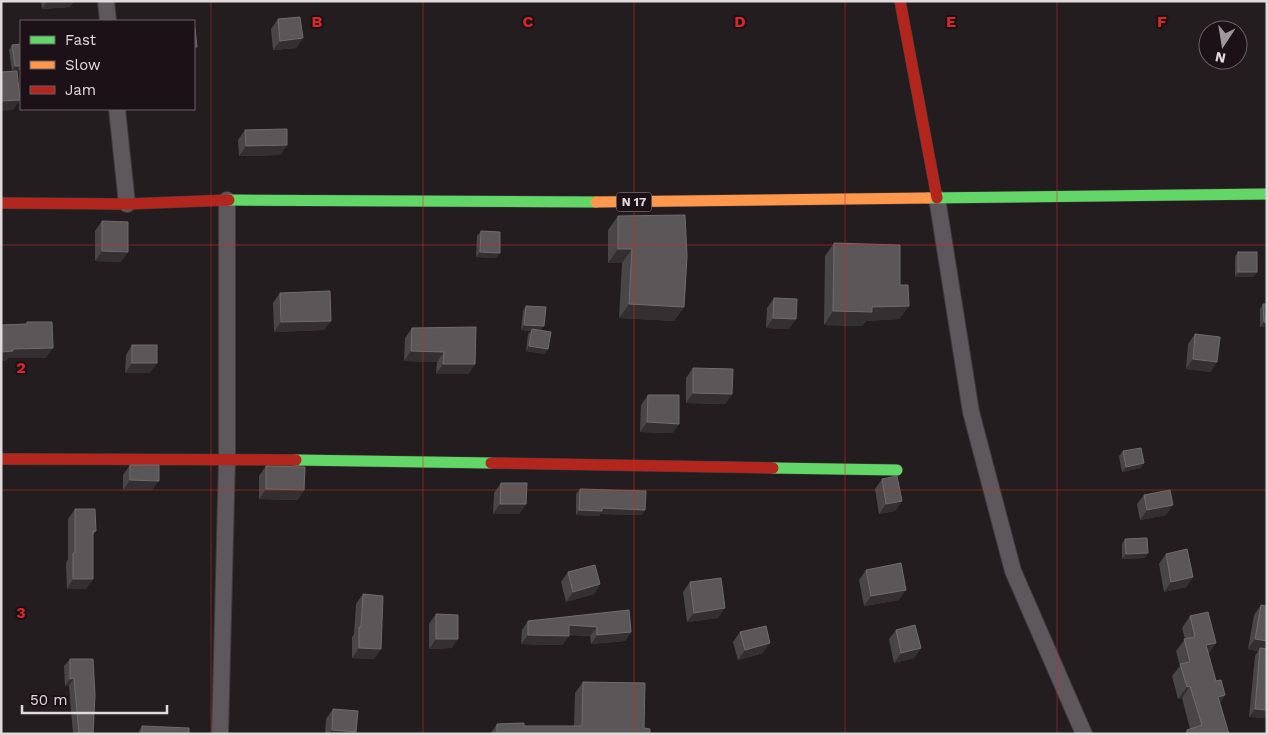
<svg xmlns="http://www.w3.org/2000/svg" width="1268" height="735" viewBox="0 0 1268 735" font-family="'Work Sans',sans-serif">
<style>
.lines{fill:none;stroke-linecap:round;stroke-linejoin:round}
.street-casing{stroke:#3f3a3c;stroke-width:18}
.fast-casing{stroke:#3f3a3c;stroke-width:12}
.slow-casing{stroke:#3f3a3c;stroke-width:12}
.jam-casing{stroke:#3f3a3c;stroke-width:12}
.street{stroke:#5e585c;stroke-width:16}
.fast{stroke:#63d668;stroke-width:11}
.slow{stroke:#ff974d;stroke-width:11}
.jam{stroke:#b3261e;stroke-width:11}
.wall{fill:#4a4648}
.shaded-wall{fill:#342f31}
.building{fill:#5b5658;stroke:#706b6d}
.grid{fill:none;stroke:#d62828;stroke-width:1;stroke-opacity:0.55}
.labels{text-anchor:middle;stroke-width:4;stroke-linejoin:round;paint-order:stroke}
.shield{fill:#1c1117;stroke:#a69ea2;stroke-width:1}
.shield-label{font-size:12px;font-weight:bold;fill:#e1dadd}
.grid-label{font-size:16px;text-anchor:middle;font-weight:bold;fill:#d62828;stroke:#1c1117;stroke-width:4;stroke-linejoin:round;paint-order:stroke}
</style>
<rect width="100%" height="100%" fill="#231d20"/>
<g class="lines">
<g class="street-casing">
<g id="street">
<polyline points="106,1 108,21"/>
<polyline points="117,109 127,204"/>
<polyline points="937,198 971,412 1013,571 1084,734"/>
<polyline points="220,734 227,459 227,200"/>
</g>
</g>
<g class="fast-casing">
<g id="fast">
<polyline points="928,198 1267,194"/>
<polyline points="229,200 596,202"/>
<polyline points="296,460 491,463"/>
<polyline points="773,468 897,470"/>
</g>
</g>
<g class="slow-casing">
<polyline id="slow" points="596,202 928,198"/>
</g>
<g class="jam-casing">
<g id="jam">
<polyline points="900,1 937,198"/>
<polyline points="1,203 127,204 229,200"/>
<polyline points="1,459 296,460"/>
<polyline points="491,463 773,468"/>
</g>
</g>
<use href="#street" class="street"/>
<use href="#fast" class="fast"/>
<use href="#slow" class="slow"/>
<use href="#jam" class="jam"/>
</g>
<g class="wall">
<polygon points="41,1 74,1 70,7 42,9"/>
<polygon points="278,19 303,38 296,48 273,50 271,29"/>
<polygon points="12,45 21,70 12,71 9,50"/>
<polygon points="245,130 287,145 280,155 239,156 238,140"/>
<polygon points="618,216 684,307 674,321 619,318 622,263 608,263 608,230"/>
<polygon points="102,221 121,262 95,261 95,231"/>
<polygon points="481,231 496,258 476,257 477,236"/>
<polygon points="834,243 900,285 909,306 899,319 866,321 862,326 824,325 825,256"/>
<polygon points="1238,252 1254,277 1235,277 1235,257"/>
<polygon points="280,293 324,330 274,332 273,303"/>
<polygon points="774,298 789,329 766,328 767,308"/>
<polygon points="1263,304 1267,327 1260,327 1260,309"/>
<polygon points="526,306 541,331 545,354 526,351 528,334 531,331 521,330 523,311"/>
<polygon points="412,328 475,364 468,374 436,374 437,362 404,361 405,338"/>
<polygon points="1195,334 1211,372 1186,369 1188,344"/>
<polygon points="132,345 150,373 125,373 126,355"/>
<polygon points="693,368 732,394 725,404 686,403 686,378"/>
<polygon points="648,395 679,424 672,433 640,432 641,405"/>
<polygon points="1123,451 1141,468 1122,472 1119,456"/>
<polygon points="130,465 152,490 123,490 123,475"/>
<polygon points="266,466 298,500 259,499 259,476"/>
<polygon points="882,479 902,501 895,511 879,514 875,489"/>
<polygon points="501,483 526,504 519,514 493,514 494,493"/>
<polygon points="580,489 645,510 642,515 600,514 599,516 576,515 576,494"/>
<polygon points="1144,495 1166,515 1140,520 1137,504"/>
<polygon points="75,509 96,531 93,535 93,579 86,589 67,589 66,563 68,559 68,519"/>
<polygon points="1125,539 1145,558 1122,559 1122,544"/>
<polygon points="1166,554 1193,577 1186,587 1164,592 1159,564"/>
<polygon points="866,570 899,600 864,606 859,580"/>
<polygon points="568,572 600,584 594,594 566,602 561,582"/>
<polygon points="690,582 718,618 687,622 683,592"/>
<polygon points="363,594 381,649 374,659 352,658 352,637 354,634 356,604"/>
<polygon points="1261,605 1267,606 1267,718 1249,717 1255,656 1258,651 1248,649 1254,615"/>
<polygon points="629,610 631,632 625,641 591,644 590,636 569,635 562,645 521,644 522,630 528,621"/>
<polygon points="436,614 452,648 429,649 429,624"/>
<polygon points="1190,616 1216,643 1208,654 1216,681 1225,695 1220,703 1229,734 1184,734 1187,730 1190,729 1182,698 1178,699 1172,676 1180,666 1176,651 1185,639 1182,628"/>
<polygon points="896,630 921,648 914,658 894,663 889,639"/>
<polygon points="740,632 763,653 738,660 733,642"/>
<polygon points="70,659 93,734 73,734 69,686 65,686 64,666"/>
<polygon points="583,682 644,728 650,734 490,734 497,724 524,726 574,726 575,693"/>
<polygon points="333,709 356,732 355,734 325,734 326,719"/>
<polygon points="142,726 189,734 139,734 139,731"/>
</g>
<g class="shaded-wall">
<polygon points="47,1 74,1 70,7 42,9"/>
<polygon points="303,38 296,48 273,50 280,41"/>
<polygon points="15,66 21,66 21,70 12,71"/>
<polygon points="20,100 13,110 1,111 1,101"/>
<polygon points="287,145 280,155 239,156 246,146"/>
<polygon points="618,249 632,249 622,263 608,263"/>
<polygon points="102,251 128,252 121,262 95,261"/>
<polygon points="480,252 500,253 496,258 476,257"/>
<polygon points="1238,272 1257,272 1254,277 1235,277"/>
<polygon points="629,304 684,307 674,321 619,318"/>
<polygon points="909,306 899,319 866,321 862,326 824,325 833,311 872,307"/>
<polygon points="773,318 796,319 789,329 766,328"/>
<polygon points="331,321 324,330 274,332 281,322"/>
<polygon points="1264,322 1267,322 1267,327 1260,327"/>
<polygon points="524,325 544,326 540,331 521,330"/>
<polygon points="529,346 548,349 545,354 526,351"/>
<polygon points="53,348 46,358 8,358 6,361 1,361 1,352 13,349"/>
<polygon points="411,351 444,352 437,362 404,361"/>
<polygon points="1193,359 1217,362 1211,372 1186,369"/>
<polygon points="132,363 157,363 150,373 125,373"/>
<polygon points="443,364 475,364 468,374 436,374"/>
<polygon points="693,393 732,394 725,404 686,403"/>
<polygon points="647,422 679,424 672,433 640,432"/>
<polygon points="1144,463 1141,468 1122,472 1126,467"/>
<polygon points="130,480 159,481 152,490 123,490"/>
<polygon points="266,489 304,490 298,500 259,499"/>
<polygon points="902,501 895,511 879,514 886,504"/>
<polygon points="500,504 526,504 519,514 493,514"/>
<polygon points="1173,505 1166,515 1140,520 1147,510"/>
<polygon points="602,508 645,510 642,515 600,514 599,516 576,515 579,510"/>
<polygon points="1148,553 1145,558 1122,559 1126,554"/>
<polygon points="1193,577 1186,587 1164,592 1171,582"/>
<polygon points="73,579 93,579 86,589 67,589"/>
<polygon points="600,584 594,594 566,602 573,592"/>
<polygon points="906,590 899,600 864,606 871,596"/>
<polygon points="725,608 718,618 687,622 694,613"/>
<polygon points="569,625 597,627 590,636 563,634"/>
<polygon points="631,632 625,641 591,644 597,635"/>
<polygon points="528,635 569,636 562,645 521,644"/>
<polygon points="436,639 458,639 452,648 429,649"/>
<polygon points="1255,639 1267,641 1267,652 1260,648 1258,651 1248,649"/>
<polygon points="770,643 763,653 738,660 745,650"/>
<polygon points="1216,643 1208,655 1206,645"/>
<polygon points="359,648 381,649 374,659 352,658"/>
<polygon points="921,648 914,658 894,663 901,653"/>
<polygon points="74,678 69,686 65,686 70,679"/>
<polygon points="1190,686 1182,698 1178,699 1187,687"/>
<polygon points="1225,695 1217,707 1218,697"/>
<polygon points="1255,709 1267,710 1267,718 1249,717"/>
<polygon points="332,730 356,732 355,734 329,734"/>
</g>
<g class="building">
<polygon points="300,17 303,38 280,41 278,19"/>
<polygon points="194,28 195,28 197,47 194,47"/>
<polygon points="21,44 21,66 15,66 12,45"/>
<polygon points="17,71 20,100 1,101 1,72"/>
<polygon points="287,129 287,145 246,146 245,130"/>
<polygon points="685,215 687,256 684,307 629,304 632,249 618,249 618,216"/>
<polygon points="102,221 128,222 128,252 102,251"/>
<polygon points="481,231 500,232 500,253 480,252"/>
<polygon points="834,243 900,245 900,285 908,285 909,306 872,307 872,312 833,311"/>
<rect x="1238" y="252" width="19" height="20"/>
<polygon points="330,291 331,321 281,322 280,293"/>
<polygon points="774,298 797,299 796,319 773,318"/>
<polygon points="1263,304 1267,304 1267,322 1264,322"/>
<polygon points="526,306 546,307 544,326 524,325"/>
<polygon points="27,322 52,322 53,348 13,349 13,351 1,352 1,325 27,324"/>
<polygon points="476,327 475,364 443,364 444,352 411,351 412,328"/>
<polygon points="532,329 551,332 548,349 529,346"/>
<polygon points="1195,334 1220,337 1217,362 1193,359"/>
<rect x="132" y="345" width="25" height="18"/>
<polygon points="693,368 733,369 732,394 693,393"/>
<polygon points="648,395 679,395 679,424 647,422"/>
<polygon points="1141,448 1144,463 1126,467 1123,451"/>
<polygon points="130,465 159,465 159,481 130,480"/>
<polygon points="266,466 305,467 304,490 266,489"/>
<polygon points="897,476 902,501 886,504 882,479"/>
<polygon points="501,483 527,483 526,504 500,504"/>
<polygon points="580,489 646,491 645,510 602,508 602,511 579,510"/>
<polygon points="1170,490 1173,505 1147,510 1144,495"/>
<polygon points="75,509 95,509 96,531 93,531 93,579 73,579 73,553 75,553"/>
<polygon points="1147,538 1148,553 1126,554 1125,539"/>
<polygon points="1187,549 1193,577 1171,582 1166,554"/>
<polygon points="901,563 906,590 871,596 866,570"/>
<polygon points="595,565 600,584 573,592 568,572"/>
<polygon points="721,578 725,608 694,613 690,582"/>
<polygon points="363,594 383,596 381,649 359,648 359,627 361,627"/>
<polygon points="1261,605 1267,606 1267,641 1255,639"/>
<polygon points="629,610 631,632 597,635 597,627 569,625 569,636 528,635 528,621"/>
<polygon points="1208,612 1216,643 1206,645 1216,681 1221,680 1225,695 1218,697 1229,734 1188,734 1187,730 1202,725 1190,686 1187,687 1180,664 1190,662 1184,639 1195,637 1190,616"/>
<polygon points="436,614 458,615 458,639 436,639"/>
<polygon points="915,625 921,648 901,653 896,630"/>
<polygon points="766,626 770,643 745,650 740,632"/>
<polygon points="1260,648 1267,649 1267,710 1255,709"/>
<polygon points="70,659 93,659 95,695 93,734 79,734 74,678 70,679"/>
<polygon points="583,682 645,683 644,728 650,729 650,734 497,734 497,724 524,723 524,726 582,726"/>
<polygon points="333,709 358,711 356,732 332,730"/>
<polygon points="142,726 189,728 189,734 142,734"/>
</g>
<path class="grid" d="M211,1V734M423,1V734M634,1V734M845,1V734M1057,1V734M1,245H1267M1,490H1267"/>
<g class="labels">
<rect class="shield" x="616.5" y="192.5" width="35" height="19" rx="4"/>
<g class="shield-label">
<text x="634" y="206">N 17</text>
</g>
</g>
<g class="grid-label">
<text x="317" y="27">B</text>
<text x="528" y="27">C</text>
<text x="740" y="27">D</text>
<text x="951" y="27">E</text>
<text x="1162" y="27">F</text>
<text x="21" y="373">2</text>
<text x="21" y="618">3</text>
</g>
<rect width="1268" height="735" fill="none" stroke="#e1dadd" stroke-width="5"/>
<rect x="20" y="20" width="175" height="90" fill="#1c1117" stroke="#6b6166"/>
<rect x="30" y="36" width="25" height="8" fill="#63d668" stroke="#6b6166"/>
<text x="65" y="45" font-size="15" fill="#e1dadd">Fast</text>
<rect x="30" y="61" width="25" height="8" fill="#ff974d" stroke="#6b6166"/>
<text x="65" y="70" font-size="15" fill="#e1dadd">Slow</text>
<rect x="30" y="86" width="25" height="8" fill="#b3261e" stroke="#6b6166"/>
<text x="65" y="95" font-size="15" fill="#e1dadd">Jam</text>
<g transform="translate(1223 45) rotate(192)"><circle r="24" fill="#1c1117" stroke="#6b6166"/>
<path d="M0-4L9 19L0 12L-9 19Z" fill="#9e989b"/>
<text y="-8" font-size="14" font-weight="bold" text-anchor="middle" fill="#e1dadd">N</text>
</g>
<path d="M22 705v8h145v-8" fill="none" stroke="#e1dadd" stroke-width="2.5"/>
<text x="30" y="705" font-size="15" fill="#e1dadd" stroke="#1c1117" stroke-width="4" paint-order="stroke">50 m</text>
</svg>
